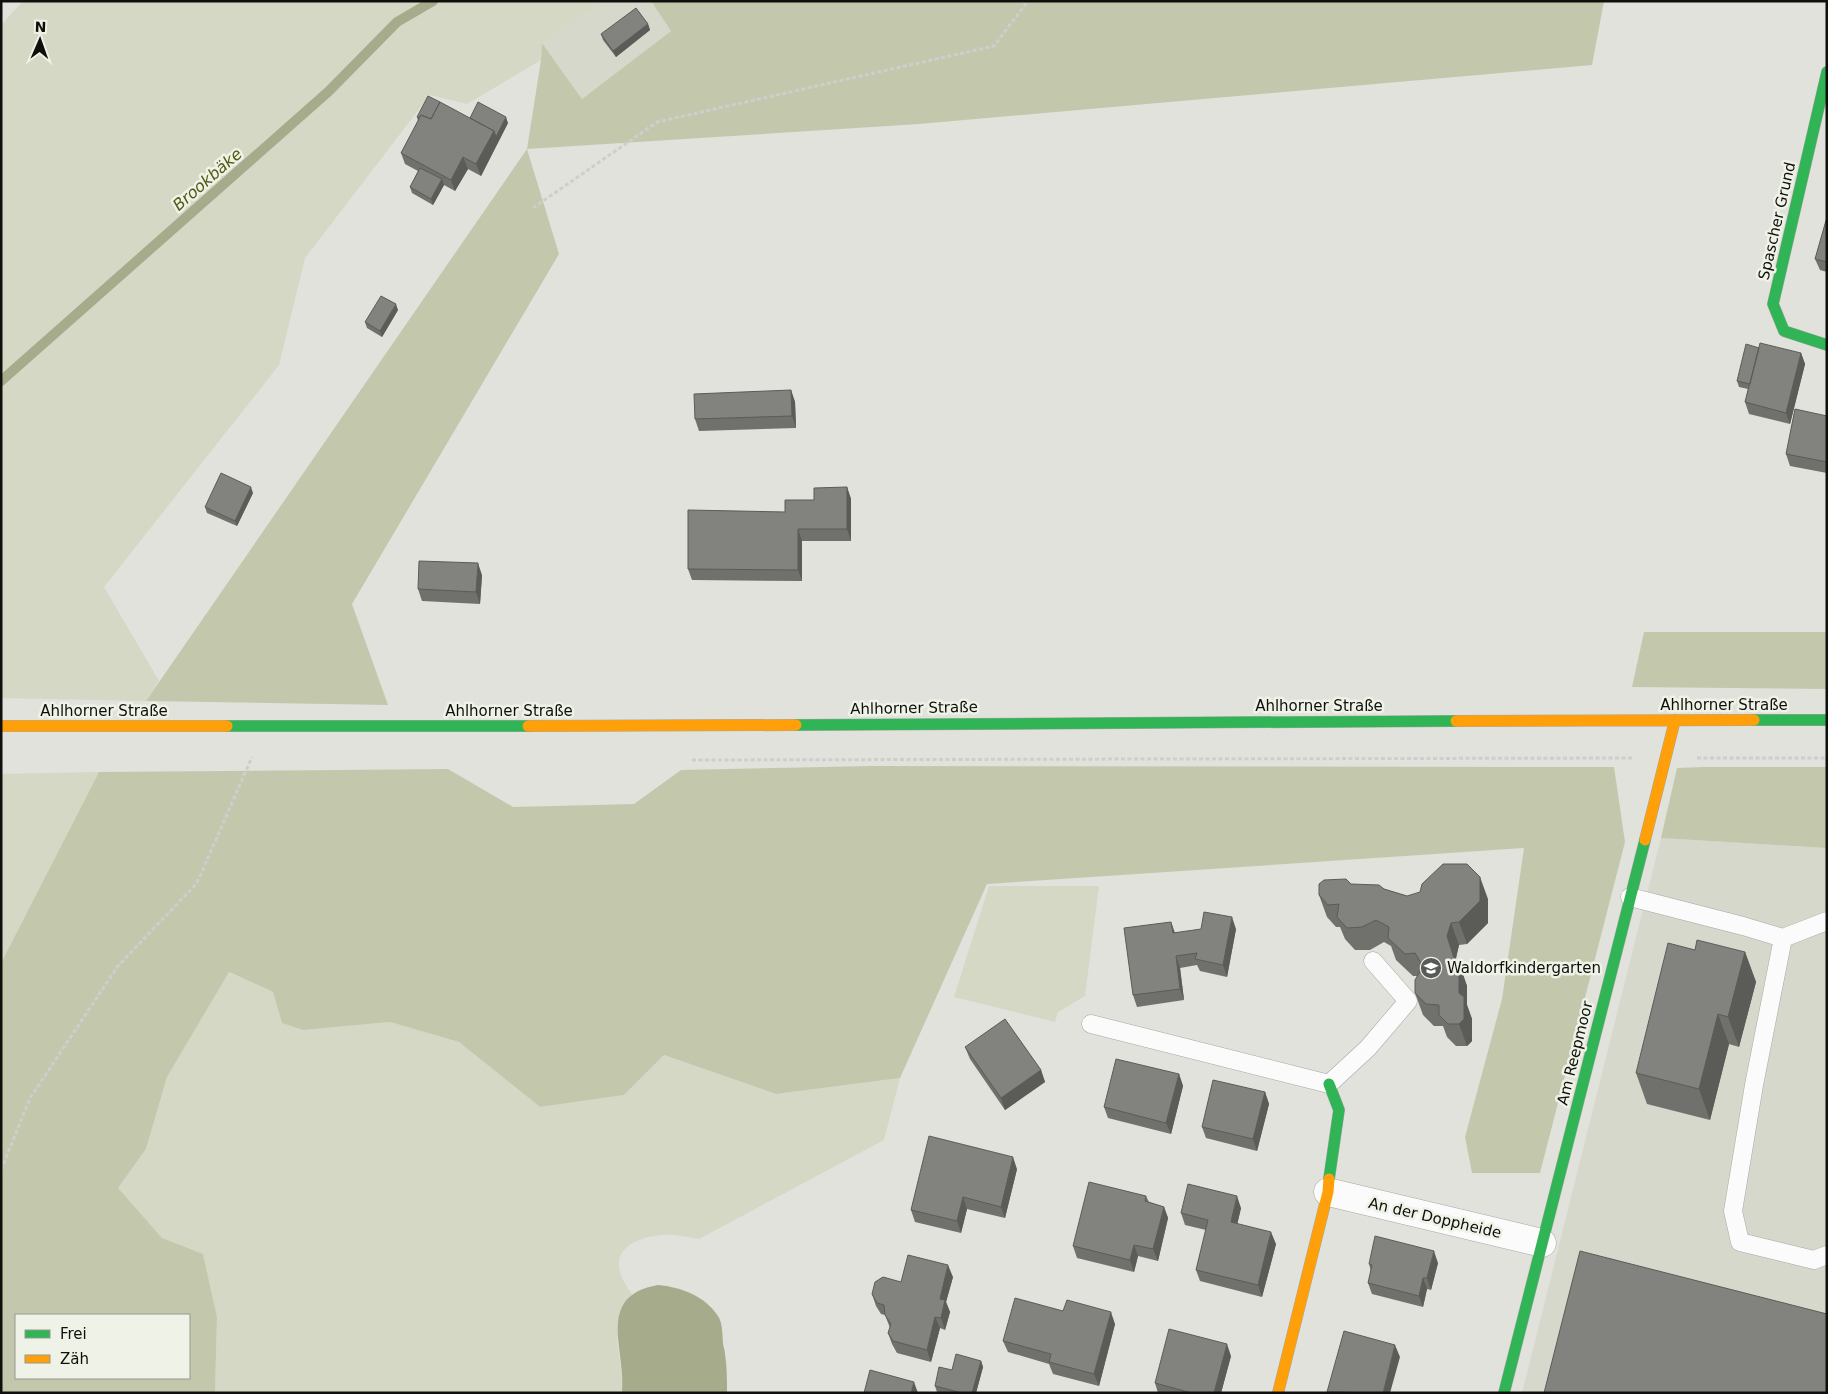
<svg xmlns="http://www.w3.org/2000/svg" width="1828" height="1394" viewBox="0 0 1828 1394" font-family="'DejaVu Sans',sans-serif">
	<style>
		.built { fill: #d6d8cb }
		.green { fill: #d4d8c4 }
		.forest { fill: #c3c8ad; fill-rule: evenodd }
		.water { fill: #a6ab8c }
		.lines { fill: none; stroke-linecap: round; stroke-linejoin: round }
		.stream { stroke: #a6ab8c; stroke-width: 10 }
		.lane-casing { stroke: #a7a8a3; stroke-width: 19 }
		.street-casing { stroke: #a7a8a3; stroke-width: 29 }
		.fast-casing { stroke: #a7a8a3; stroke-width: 12 }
		.slow-casing { stroke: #a7a8a3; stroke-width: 12 }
		.path { stroke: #cececd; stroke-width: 3; stroke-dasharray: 4 2.5; stroke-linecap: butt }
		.lane { stroke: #fafbfa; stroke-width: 18 }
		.street { stroke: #fafbfa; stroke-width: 28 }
		.fast { stroke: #30b455; stroke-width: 11 }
		.slow { stroke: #ff9f0a; stroke-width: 11 }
		.wall { fill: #70706c }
		.shaded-wall { fill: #5b5b58 }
		.building { fill: #82827e; stroke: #5b5b58 }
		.labels { text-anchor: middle; stroke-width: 5; stroke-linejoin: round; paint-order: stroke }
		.street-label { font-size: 15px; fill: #0f100c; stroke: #eff2e6 }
		.poi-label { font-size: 15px; fill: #0f100c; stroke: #eff2e6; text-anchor: start }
		.water-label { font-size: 16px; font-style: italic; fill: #515a14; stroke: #eff2e6 }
	</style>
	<rect width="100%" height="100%" fill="#e1e2dc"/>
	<path class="built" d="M606 1H651L671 31 582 99 542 43Z
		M1661 838 1827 848V1393H1522Z"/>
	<path class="green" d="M23 1H606L542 43 541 60 467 104 430 95 305 258 279 365 104 587 159 681 146 701 1 698V25Z
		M99 772 1 963V774Z
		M989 886H1099L1085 996 1058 1012 1055 1022 954 997Z
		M228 972 273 992 282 1023 303 1030 390 1022 459 1042 540 1107 624 1095 664 1055 776 1094 900 1078 884 1140 699 1239C686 1237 673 1233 660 1235 621 1240 606 1260 632 1294L623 1306 617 1340 623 1382 622 1393H215L217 1317 203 1255 162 1238 117 1189 146 1149 167 1077Z"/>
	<path class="forest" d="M651 1H1604L1592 65 919 124 527 149 559 254 352 604 388 705 146 701 527 149 541 60 542 43 582 99 671 31Z
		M1644 632H1827V689L1632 687Z
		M871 766 1614 767 1625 842 1540 1173H1472L1465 1137 1502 999 1524 848 987 884 900 1078 776 1094 664 1055 624 1095 540 1107 459 1042 390 1022 303 1030 282 1023 273 992 229 972 167 1077 146 1149 118 1188 162 1238 203 1254 217 1317 215 1393H1V963L99 772 448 769 513 807 634 804 681 770ZM189 1315V1378H16V1315Z
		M1702 767H1827V848L1661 838 1677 768Z"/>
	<path class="water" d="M658 1285C681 1287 705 1296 718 1316 723 1324 722 1334 723 1343 723 1346 725 1350 725 1354 727 1367 727 1380 727 1393H622C627 1351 594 1296 658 1285Z"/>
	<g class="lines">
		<path class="stream" d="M1 381 329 91 397 22 433 1"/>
		<g class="lane-casing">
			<path id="lane" d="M1630 897 1743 926 1783 938 1827 921
				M1783 938 1754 1085 1733 1211 1740 1242 1814 1260 1827 1255
				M1091 1024 1329 1084 1368 1048 1408 1001 1373 961"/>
		</g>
		<g class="street-casing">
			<path id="street" d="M1328 1192 1542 1243"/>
		</g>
		<g class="fast-casing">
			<path id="fast" d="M1827 72 1773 304 1784 331 1827 345
				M1754 720H1827
				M796 725 1456 721
				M227 726H528
				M1329 1179 1339 1110 1329 1084
				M1504 1393 1645 840"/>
		</g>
		<g class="slow-casing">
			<path id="slow" d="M1456 721 1754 720
				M1 726H227
				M528 726 796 725
				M1645 840 1675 720
				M1278 1393 1328 1192 1329 1179"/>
		</g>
		<path class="path" d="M533 208 657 122 994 46 1028 1
			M1697 758H1827
			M692 760 1633 758
			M1 1170 30 1098 118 966 197 883 252 757"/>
		<use href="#lane" class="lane"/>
		<use href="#street" class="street"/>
		<use href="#fast" class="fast"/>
		<use href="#slow" class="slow"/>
	</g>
	<path class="wall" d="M648 24 650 30 616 57 603 40 601 34Z
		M417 117 470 118 508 123 481 176 468 169 455 191 444 185 433 205 412 193 410 187 418 171 405 164 401 153 418 121Z
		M1827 217V272L1820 270 1815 259Z
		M398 310 382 337 367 328 365 322Z
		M1801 353 1805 364 1790 424 1749 414 1745 402 1748 389 1739 387 1737 381Z
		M791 390 795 402 796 428 699 431 695 419Z
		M1827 416V473L1790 466 1786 454Z
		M847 487 851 499V541H802V581L692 580 688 569 785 512Z
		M253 493 237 526 207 513 205 507Z
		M482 575 480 604 422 601 418 589Z
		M1351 884 1384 889 1407 896 1488 899V923L1467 944 1459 945 1456 958V961L1459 963 1467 986V1005L1472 1019V1041L1467 1046H1456L1447 1037 1443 1026H1434L1423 1015 1415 993 1417 976H1413L1396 960 1391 946 1384 942 1370 950H1355L1345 939 1340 927H1336L1327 917 1319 895Z
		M1171 922 1175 933 1236 929 1227 977 1200 971 1197 965 1180 968 1184 1000 1137 1007 1133 995Z
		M1695 950 1745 952 1756 982 1739 1047 1729 1044 1710 1120 1647 1104 1636 1073Z
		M965 1047 1041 1070 1045 1082 1005 1110 970 1059Z
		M1179 1074 1183 1086 1171 1134 1108 1118 1104 1107Z
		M1265 1092 1269 1104 1257 1151 1206 1138 1202 1127Z
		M1017 1169 1005 1218 967 1209 961 1233 915 1222 911 1210Z
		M1146 1196 1149 1202 1164 1207 1168 1218 1158 1261 1138 1256 1134 1272 1077 1258 1073 1246Z
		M1241 1208 1237 1224 1276 1244 1262 1297 1200 1281 1196 1270 1206 1230 1185 1225 1181 1213Z
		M1438 1263 1431 1290 1427 1289 1423 1307 1372 1294 1368 1283 1371 1271 1369 1264Z
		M953 1277 946 1302 950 1312 945 1330 940 1328 931 1362 897 1353 892 1344 888 1333 890 1328 885 1315 881 1314 876 1306 872 1294 901 1282Z
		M1063 1311 1115 1324 1099 1386 1053 1374 1049 1364 1008 1352 1003 1341Z
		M1231 1356 1221 1393H1158L1155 1383Z
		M981 1361 983 1367 976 1393H941L937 1392 935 1386 952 1370Z"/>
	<path class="shaded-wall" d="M648 24 650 30 616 57 613 51Z
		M506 117 508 123 481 176 476 164 494 131Z
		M463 157 468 169 455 191 451 180Z
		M442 179 444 185 433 205 431 199Z
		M396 304 398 310 382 337 380 331Z
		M1801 353 1805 364 1790 424 1786 413Z
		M791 390 795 402 796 428 792 416Z
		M251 487 253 493 237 526 235 521Z
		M847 487 851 499V541L847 529Z
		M798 529 802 541V581L798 570Z
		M478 563 482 575 480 604 476 592Z
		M1480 877 1488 899V923L1467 944 1459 922Z
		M1232 917 1236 929 1227 977 1223 965Z
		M1171 922 1175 934 1173 933Z
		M1451 923 1459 945 1456 958 1459 970V963L1467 986V1005L1472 1019V1041L1467 1046 1459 1024V993L1454 958 1447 936Z
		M1745 952 1756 982 1739 1047 1728 1017Z
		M1176 956 1180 968 1184 1000 1180 989Z
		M1718 1014 1729 1044 1710 1120 1699 1089Z
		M1041 1070 1045 1082 1005 1110 1001 1098Z
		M1179 1074 1183 1086 1171 1134 1166 1123Z
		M1265 1092 1269 1104 1257 1151 1253 1139Z
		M1013 1157 1017 1169 1005 1218 1001 1207Z
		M1237 1196 1241 1208 1235 1234 1231 1222Z
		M963 1197 967 1209 961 1233 957 1221Z
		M1164 1207 1168 1218 1158 1261 1153 1249Z
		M1271 1232 1276 1244 1262 1297 1258 1285Z
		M1134 1245 1138 1256 1134 1272 1130 1260Z
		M1434 1251 1438 1263 1431 1290 1427 1278Z
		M948 1265 953 1277 946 1302 950 1312 945 1330 941 1318 940 1299Z
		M1423 1278 1427 1289 1423 1307 1419 1296Z
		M1111 1312 1115 1324 1099 1386 1094 1374Z
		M935 1317 940 1328 931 1362 927 1350Z
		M1227 1344 1231 1356 1221 1393H1214Z
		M1395 1345 1400 1357 1390 1393H1383Z
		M981 1361 983 1367 976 1393H972Z
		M914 1382 918 1393H911Z"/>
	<path class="building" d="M636 8 648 24 613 51 601 34Z
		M428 96 440 102 431 119 421 115 419 118 417 117Z
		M440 102 494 131 476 164 463 157 451 180 401 153 421 115 431 119Z
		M478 102 506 117 496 137 494 131 470 118Z
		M420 168 442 179 431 199 410 187Z
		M1827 217V262L1815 259Z
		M381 296 396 304 380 331 365 322Z
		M1760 343 1801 353 1786 413 1745 402Z
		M1746 344 1759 348 1750 384 1737 381Z
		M791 390 792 416 695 419 694 394Z
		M1795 409 1827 416V462L1786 454Z
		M221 473 251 487 235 521 205 507Z
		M847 487V529H798V570L688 569V510L785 512V500H814V488Z
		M419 561 478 563 476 592 418 589Z
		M1443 864H1467L1480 877V901L1459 922 1451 923 1447 936 1454 958 1459 963V993L1464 997V1019L1459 1024H1448L1439 1015V1005L1426 1004 1415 993V980L1423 966 1415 953 1405 954 1388 938 1389 927 1376 920 1362 927 1347 928 1337 917 1339 904 1328 905 1319 895V884L1324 880 1346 879 1351 884 1379 885 1384 889 1407 896 1420 892 1422 884Z
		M1204 912 1232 917 1223 965 1195 959 1197 953 1176 956 1180 989 1133 995 1124 928 1171 922 1173 933 1201 929Z
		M1697 940 1745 952 1728 1017 1718 1014 1699 1089 1636 1073 1668 943 1695 950Z
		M1005 1019 1041 1070 1001 1098 965 1047Z
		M1116 1059 1179 1074 1166 1123 1104 1107Z
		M1213 1080 1265 1092 1253 1139 1202 1127Z
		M929 1136 1013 1157 1001 1207 963 1197 957 1221 911 1210Z
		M1089 1182 1146 1196 1145 1201 1164 1207 1153 1249 1134 1245 1130 1260 1073 1246Z
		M1188 1184 1237 1196 1231 1222 1271 1232 1258 1285 1196 1270 1208 1220 1181 1213Z
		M1375 1236 1434 1251 1427 1278H1423L1419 1296 1368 1283 1372 1265 1369 1264Z
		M1580 1251 1827 1314V1393H1544Z
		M908 1255 948 1265 940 1299 945 1300 941 1318 935 1317 927 1350 893 1341 888 1333 891 1324 885 1315 884 1305 877 1303 872 1294 875 1282 883 1277 901 1282Z
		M1015 1298 1063 1311 1067 1300 1111 1312 1094 1374 1049 1362 1051 1354 1003 1341Z
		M1169 1329 1227 1344 1214 1393H1192L1155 1383Z
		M1344 1331 1395 1345 1383 1393 1327 1392Z
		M956 1354 981 1361 972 1393H962L935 1386 939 1367 952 1370Z
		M870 1370 914 1382 911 1393H864Z"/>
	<defs>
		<g id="school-disc" transform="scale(1.125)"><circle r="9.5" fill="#585a55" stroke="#eff2e6"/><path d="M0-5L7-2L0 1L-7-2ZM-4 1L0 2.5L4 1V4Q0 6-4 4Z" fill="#fff"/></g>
	</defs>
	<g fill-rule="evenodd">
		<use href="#school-disc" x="1431" y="968"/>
	</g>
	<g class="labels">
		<g class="street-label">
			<text transform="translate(1777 221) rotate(-77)" y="5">Spascher Grund</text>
			<text x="1724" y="710">Ahlhorner Straße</text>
			<text x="1319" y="711">Ahlhorner Straße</text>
			<text transform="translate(914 708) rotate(-1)" y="5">Ahlhorner Straße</text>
			<text x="104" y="716">Ahlhorner Straße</text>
			<text x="509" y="716">Ahlhorner Straße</text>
			<text transform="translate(1575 1053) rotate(-76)" y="5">Am Reepmoor</text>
			<text transform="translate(1435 1218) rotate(13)" y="5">An der Doppheide</text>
		</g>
		<g class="poi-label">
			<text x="1447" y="973">Waldorfkindergarten</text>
		</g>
		<g class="water-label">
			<text transform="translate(207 179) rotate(-41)" y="6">Brookbäke</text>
		</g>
	</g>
	<rect width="1828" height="1394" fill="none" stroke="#0f100c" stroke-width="5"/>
	<rect x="15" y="1314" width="175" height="65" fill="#eff2e6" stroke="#95988f"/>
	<rect x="25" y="1330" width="25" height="8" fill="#30b455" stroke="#95988f"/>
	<text x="60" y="1339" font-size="15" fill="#0f100c">Frei</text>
	<rect x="25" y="1355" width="25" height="8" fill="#ff9f0a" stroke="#95988f"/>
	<text x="60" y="1364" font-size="15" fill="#0f100c">Zäh</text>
	<g transform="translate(40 40) rotate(2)" stroke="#eff2e6" stroke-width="4" paint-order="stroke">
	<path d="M0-4L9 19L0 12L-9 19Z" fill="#0f100c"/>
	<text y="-8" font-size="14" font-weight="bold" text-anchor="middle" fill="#0f100c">N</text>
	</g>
</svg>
